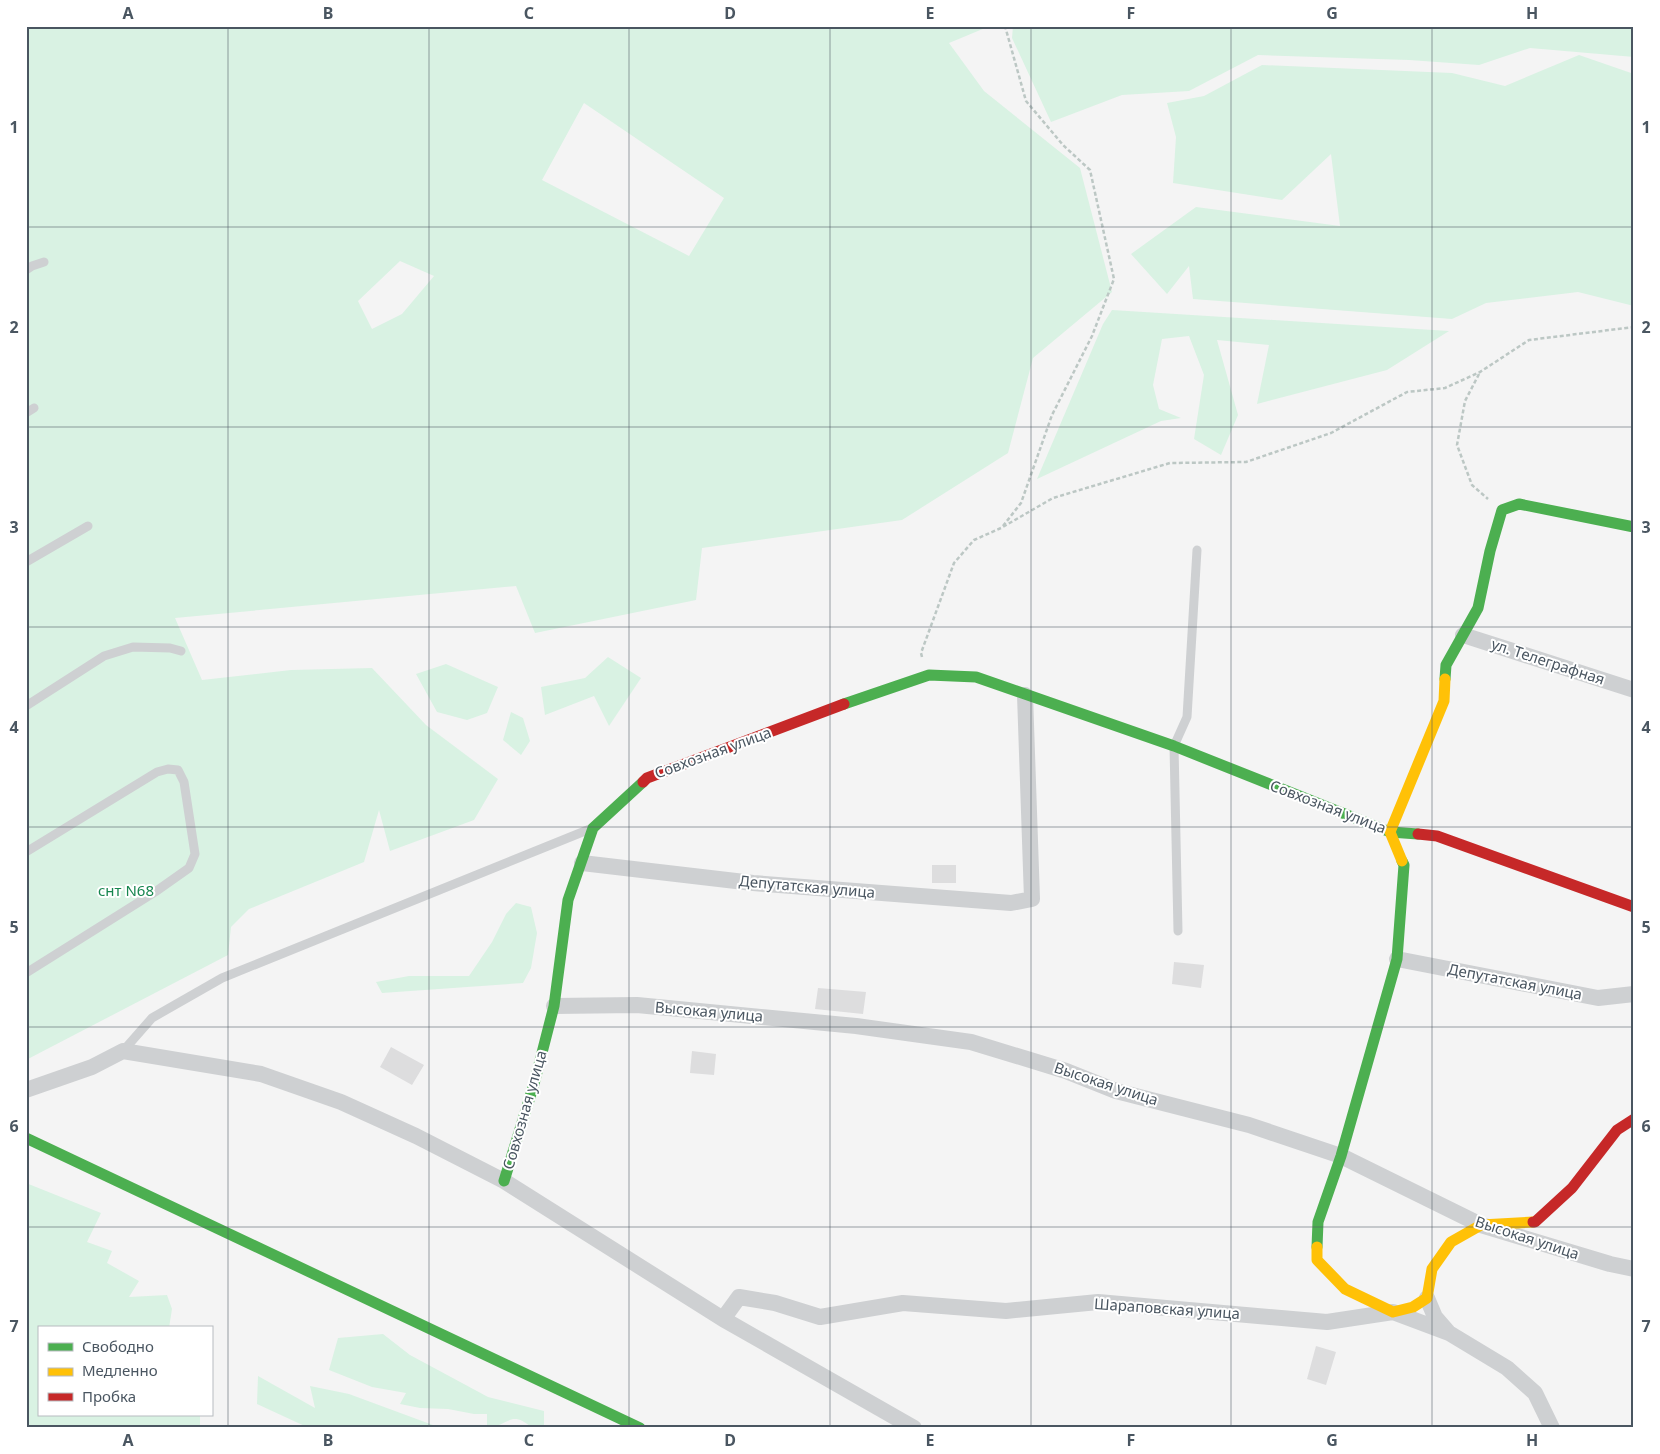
<svg xmlns="http://www.w3.org/2000/svg" width="1660" height="1454" viewBox="0 0 1660 1454" font-family="'Noto Sans',sans-serif">
	<style>
		.green { fill: #d9f2e3; fill-rule: evenodd }
		.building { fill: #ddddde }
		.lines { fill: none; stroke-linecap: round; stroke-linejoin: round }
		.path { stroke: #bcc7c4; stroke-width: 2.5; stroke-dasharray: 4 2.5; stroke-linecap: butt }
		.lane { stroke: #ced0d2; stroke-width: 9 }
		.street { stroke: #ced0d2; stroke-width: 16 }
		.fast { stroke: #4caf50; stroke-width: 11 }
		.slow { stroke: #ffc107; stroke-width: 11 }
		.jam { stroke: #c62828; stroke-width: 11 }
		.grid { fill: none; stroke: #4a5661; stroke-width: 1; stroke-opacity: 0.55 }
		.labels { text-anchor: middle; stroke-width: 4; stroke-linejoin: round; paint-order: stroke }
		.street-label { font-size: 15px; fill: #4a5661; stroke: #fff }
		.park-label { font-size: 15px; fill: #17864f; stroke: #fff }
		.neatline { fill: none; stroke: #4a5661; stroke-width: 2 }
		.grid-label { font-size: 16px; text-anchor: middle; font-weight: bold; fill: #4a5661 }
	</style>
	<rect width="100%" height="100%" fill="#f4f4f4"/>
	<path class="green" d="M26 26H990L949 43 984 91 1080 168 1112 292 1033 358 1008 453 902 520 702 548 696 600 535 633 516 586 175 618 202 680 291 670 372 668 426 725 498 779 474 820 390 851 379 810 364 862 249 909 231 927 228 955 26 1060ZM584 103 724 198 689 256 542 180ZM400 261 434 276 402 314 372 329 358 301Z
		M1013 26H1634V57L1530 48 1479 65 1409 60 1258 55 1189 91 1122 95 1051 122 1012 38Z
		M1579 55 1634 74V306L1578 292 1486 303 1452 319 1193 299 1189 266 1167 294 1131 254 1196 207 1340 226 1331 154 1282 200 1173 183 1176 137 1167 103 1204 96 1262 65 1452 73 1505 86Z
		M1112 310 1449 331 1387 370 1257 404 1269 345 1217 340 1238 415 1221 455 1194 439 1204 375 1189 336 1162 339 1153 385 1159 409 1181 418 1161 421 1037 479 1103 324Z
		M608 657 641 678 609 726 594 696 545 715 541 687 585 678Z
		M446 664 498 687 487 713 467 720 437 712 416 674Z
		M511 712 523 718 530 741 521 755 503 740Z
		M516 903 531 907 537 933 531 968 523 983 382 993 376 982 409 976H469L492 942 506 914Z
		M26 1183 101 1213 87 1242 112 1251 107 1263 139 1281 129 1297 167 1295 172 1309 169 1328H39V1415H200V1428H26Z
		M383 1334 410 1355 488 1397 544 1411V1428H532C511 1409 508 1426 487 1428V1414H474L448 1409 420 1408 400 1404 406 1393 372 1387 329 1370 338 1338Z
		M258 1376 315 1408 310 1386 349 1394 441 1428H309L257 1404Z"/>
	<path class="building" d="M932 865H956V883H932Z
		M1174 962 1204 965 1201 988 1172 984Z
		M818 988 866 992 863 1014 815 1009Z
		M391 1047 424 1065 412 1085 380 1067Z
		M692 1051 716 1054 714 1075 690 1073Z
		M1316 1346 1336 1352 1326 1385 1307 1379Z"/>
	<g class="lines">
		<path class="path" d="M1479 374 1465 401 1457 445 1472 485 1488 499
			M1003 526 1021 503 1052 415 1092 336 1114 279 1090 170 1063 145 1026 101 1005 26
			M922 657 921 653 954 563 974 540 1001 528 1053 498 1170 463 1246 462 1331 433 1407 392 1445 388 1480 372 1529 340 1634 327"/>
		<path class="lane" d="M26 270 32 266 44 262
			M26 413 34 408
			M26 562 88 526
			M26 706 104 656 133 647 170 648 181 651
			M26 852 157 772 168 769 178 770 184 782 195 854 189 868 155 892 26 973
			M1178 931 1174 746 1187 717 1197 550
			M123 1051 152 1018 222 978 590 829"/>
		<path class="street" d="M1463 635 1634 690
			M582 863 753 883 1011 903 1032 899 1025 695
			M1397 959 1598 998 1634 994
			M554 1006 637 1005 856 1026 971 1042 1066 1071 1116 1091 1249 1125 1341 1156 1481 1225 1610 1264 1634 1269
			M26 1090 92 1067 123 1051 261 1074 341 1102 416 1136 504 1181 723 1319 914 1428
			M1427 1298 1435 1317 1448 1332
			M723 1319 739 1297 775 1303 820 1317 903 1303 1006 1311 1098 1302 1327 1322 1393 1312 1449 1333 1507 1368 1535 1393 1552 1428"/>
		<path class="fast" d="M1445 679 1446 665 1478 608 1490 551 1502 510 1519 504 1634 527
			M844 704 929 675 976 677 1174 746 1390 832 1418 834
			M26 1138 640 1428
			M504 1181 534 1084 554 1006 568 900 593 828 643 782
			M1317 1247 1318 1222 1341 1156 1397 959 1404 865 1402 861"/>
		<path class="slow" d="M1402 861 1390 832 1444 701 1445 679
			M1317 1247V1260L1345 1289 1393 1312 1413 1307 1427 1298 1432 1269 1451 1242 1481 1225 1533 1222"/>
		<path class="jam" d="M643 782 647 778 844 704
			M1418 834 1437 836 1634 907
			M1533 1222H1535L1572 1188 1617 1130 1634 1119"/>
	</g>
	<path class="grid" d="M228 26V1428M429 26V1428M629 26V1428M830 26V1428M1031 26V1428M1231 26V1428M1432 26V1428M26 227H1634M26 427H1634M26 627H1634M26 827H1634M26 1027H1634M26 1227H1634"/>
	<g class="labels">
		<g class="street-label">
			<text transform="translate(1548 662) rotate(18)" y="5">ул. Телеграфная</text>
			<text transform="translate(713 753) rotate(-20)" y="5">Совхозная улица</text>
			<text transform="translate(1328 807) rotate(21)" y="5">Совхозная улица</text>
			<text transform="translate(807 887) rotate(5)" y="5">Депутатская улица</text>
			<text transform="translate(1515 982) rotate(11)" y="5">Депутатская улица</text>
			<text transform="translate(709 1012) rotate(5)" y="5">Высокая улица</text>
			<text transform="translate(1106 1084) rotate(18)" y="5">Высокая улица</text>
			<text transform="translate(525 1110) rotate(-74)" y="5">Совхозная улица</text>
			<text transform="translate(1527 1238) rotate(18)" y="5">Высокая улица</text>
			<text transform="translate(1167 1309) rotate(4)" y="5">Шараповская улица</text>
		</g>
		<g class="park-label">
			<text x="126" y="896">снт N68</text>
		</g>
	</g>
	<rect width="1660" height="1454" fill="none" stroke="#ffffff" stroke-width="55"/>
	<rect x="38" y="1326" width="175" height="90" fill="#ffffff" stroke="#b7bbc0"/>
	<rect x="48" y="1343" width="25" height="8" fill="#4caf50" stroke="#b7bbc0"/>
	<text x="82" y="1352" font-size="15" fill="#4a5661">Свободно</text>
	<rect x="48" y="1368" width="25" height="8" fill="#ffc107" stroke="#b7bbc0"/>
	<text x="82" y="1376" font-size="15" fill="#4a5661">Медленно</text>
	<rect x="48" y="1393" width="25" height="8" fill="#c62828" stroke="#b7bbc0"/>
	<text x="82" y="1402" font-size="15" fill="#4a5661">Пробка</text>
	<rect x="28" y="28" width="1604" height="1398" class="neatline"/>
	<g class="grid-label">
		<text x="128" y="19">A</text>
		<text x="328" y="19">B</text>
		<text x="529" y="19">C</text>
		<text x="730" y="19">D</text>
		<text x="930" y="19">E</text>
		<text x="1131" y="19">F</text>
		<text x="1332" y="19">G</text>
		<text x="1532" y="19">H</text>
		<text x="14" y="133">1</text>
		<text x="1646" y="133">1</text>
		<text x="14" y="333">2</text>
		<text x="1646" y="333">2</text>
		<text x="14" y="533">3</text>
		<text x="1646" y="533">3</text>
		<text x="14" y="733">4</text>
		<text x="1646" y="733">4</text>
		<text x="14" y="933">5</text>
		<text x="1646" y="933">5</text>
		<text x="14" y="1132">6</text>
		<text x="1646" y="1132">6</text>
		<text x="14" y="1332">7</text>
		<text x="1646" y="1332">7</text>
		<text x="128" y="1446">A</text>
		<text x="328" y="1446">B</text>
		<text x="529" y="1446">C</text>
		<text x="730" y="1446">D</text>
		<text x="930" y="1446">E</text>
		<text x="1131" y="1446">F</text>
		<text x="1332" y="1446">G</text>
		<text x="1532" y="1446">H</text>
	</g>
</svg>
